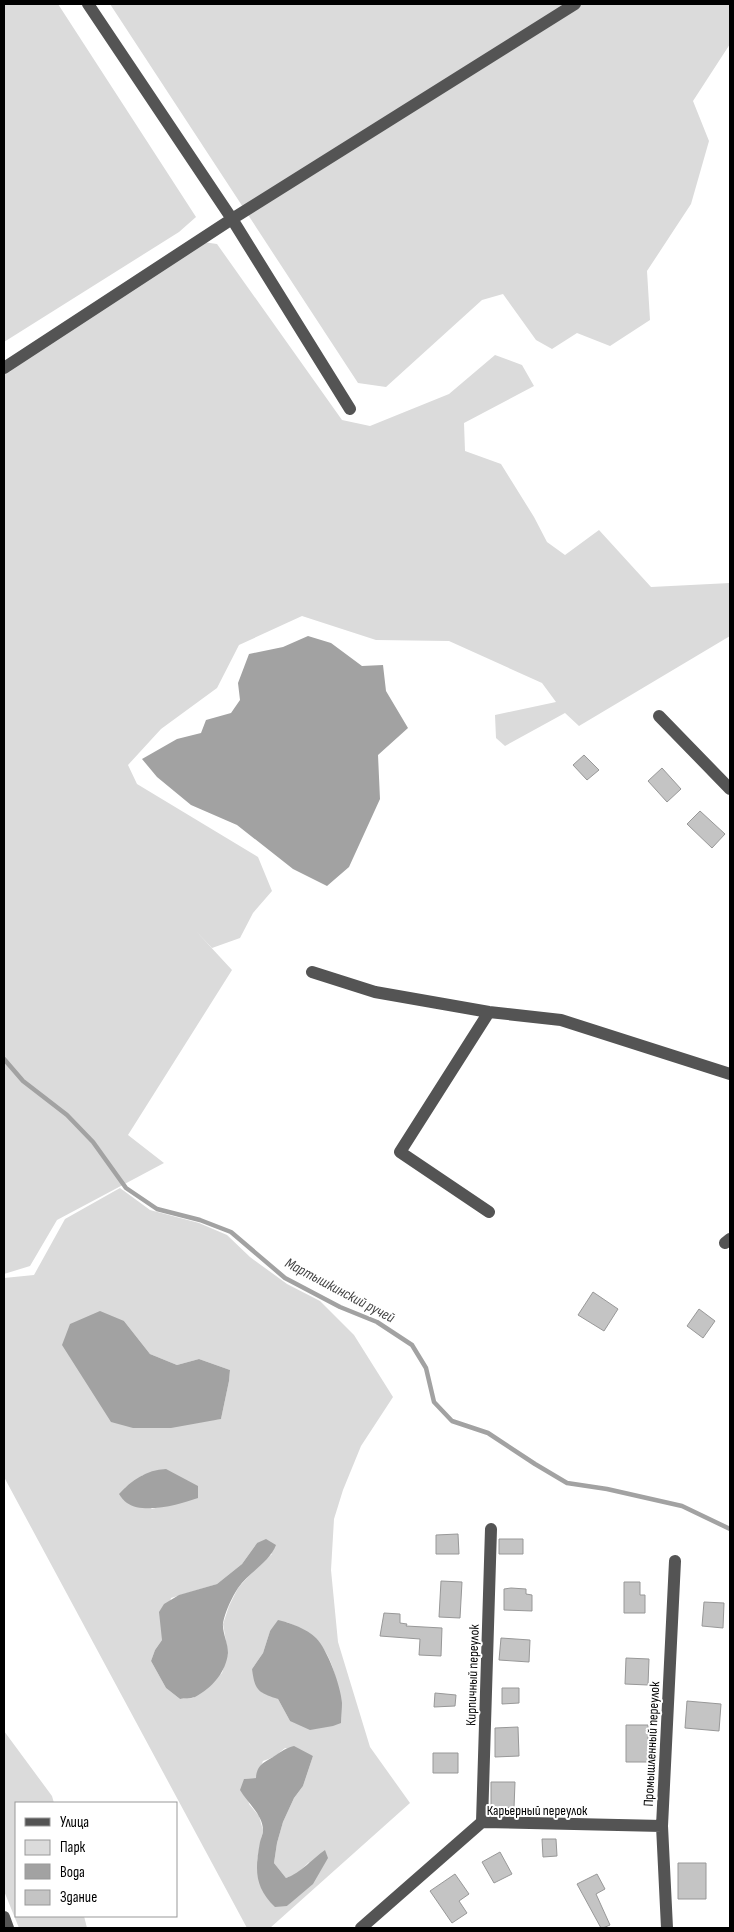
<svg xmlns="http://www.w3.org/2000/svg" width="734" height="1932" viewBox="0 0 734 1932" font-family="'Sofia Sans Condensed',sans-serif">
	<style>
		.green { fill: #dbdbdb; fill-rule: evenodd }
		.water { fill: #a2a2a2 }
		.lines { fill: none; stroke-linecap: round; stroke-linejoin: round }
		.stream { stroke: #a2a2a2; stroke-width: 4.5 }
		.building { fill: #c4c4c4; stroke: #989898 }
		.minor { stroke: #545454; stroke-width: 12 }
		.labels { text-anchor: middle; stroke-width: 4; stroke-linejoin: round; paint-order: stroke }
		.street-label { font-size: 14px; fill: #000; stroke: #fff }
		.water-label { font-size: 15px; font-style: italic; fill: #434343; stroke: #fff }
	</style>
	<rect width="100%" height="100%" fill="#fff"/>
	<path class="green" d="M4 4H58L196 217 179 232 4 342Z
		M110 4H730V44L693 101 709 141 691 204 647 271 650 320 610 346 577 333 552 349 536 340 503 294 482 300 386 387 358 383Z
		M196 241 217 244 342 420 370 426 449 394 495 355 522 365 534 386 464 423 465 451 501 464 534 517 547 542 565 555 599 530 651 587 730 583V636L579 726 565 713 505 746 496 738 495 715 556 702 542 683 449 641 376 640 302 616 239 645 217 688 161 729 128 765 137 784 258 857 272 891 253 913 240 938 212 948 195 930 232 970 128 1135 164 1163 57 1220 30 1266 4 1274V365Z
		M120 1188 150 1210 199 1223 227 1235 250 1257 287 1284 320 1301 354 1335 393 1397 361 1446 343 1490 334 1519 331 1570 338 1642 370 1747 410 1803 270 1928H247L4 1477V1278L34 1275 65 1219ZM124 1321 150 1354 177 1365 199 1359 230 1370 229 1381 221 1419 133 1428ZM143 1475 162 1506 152 1509 125 1488ZM257 1543 272 1554 255 1569 238 1588 229 1606 223 1624 228 1653 222 1673 193 1698 180 1699 166 1688 151 1661 155 1650 162 1640 171 1598 217 1584 242 1564ZM287 1622C321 1638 331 1652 338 1689L290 1721 278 1699 252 1669 263 1653 270 1631ZM285 1748 313 1756 303 1786 294 1798 283 1822 277 1843 274 1863 286 1878 297 1874 309 1862 298 1895 287 1906 257 1861 263 1830 259 1816 249 1804 244 1779 256 1778 263 1761 274 1757Z
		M4 1731 52 1796 54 1803H16V1916H84L87 1928H19L4 1891Z"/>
	<path class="water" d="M308 636 331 643 362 666 383 665 386 691 408 728 378 755 380 799 349 867 327 886 293 869 237 825 191 805 157 777 142 759 177 739 201 733 206 720 231 713 240 700 238 683 249 654 283 647Z
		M100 1311 124 1321 150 1354 177 1365 199 1359 230 1370 229 1381 221 1419 171 1428H133L111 1422 62 1345 70 1324Z
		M166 1469 198 1486V1498C181 1504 144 1515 127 1503 124 1501 121 1497 119 1494 132 1480 146 1470 166 1469Z
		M266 1539 276 1545C269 1563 249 1572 238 1588 232 1597 225 1612 223 1623 222 1632 228 1643 228 1653 226 1672 212 1688 195 1697 190 1699 184 1698 180 1699L166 1688 151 1661 155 1650 162 1640 159 1612 164 1604 179 1595 217 1584 242 1564 257 1543Z
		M278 1620C291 1623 307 1629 316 1638 328 1650 341 1687 342 1703 342 1709 341 1716 341 1723L333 1726 310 1730 290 1721 278 1699C258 1692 255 1691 252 1669L263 1653 270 1631Z
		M294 1746 313 1756 303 1786 294 1798 283 1822 277 1843 274 1863 286 1878C301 1873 312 1859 325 1850L328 1858 313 1884 287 1906 275 1907C254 1887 255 1869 260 1842 261 1838 263 1834 263 1830 263 1815 247 1802 240 1790L244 1779 256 1778C257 1763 266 1762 276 1755 282 1751 286 1748 294 1746Z"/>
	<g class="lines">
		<path class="stream" d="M4 1059 23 1081 67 1115 93 1142 126 1188 157 1209 200 1220 231 1232 285 1278 340 1307 377 1322 412 1345 426 1368 434 1402 452 1421 488 1433 535 1464 567 1483 607 1489 682 1506 730 1529"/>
	</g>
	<path class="building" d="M584 755 599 770 587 780 573 765Z
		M662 768 681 789 667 802 648 781Z
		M700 811 725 834 712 848 687 824Z
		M593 1292 618 1309 604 1331 578 1315Z
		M699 1309 715 1321 703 1338 687 1326Z
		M458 1534 459 1554H436V1535Z
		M499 1539H523V1554H499Z
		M441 1581 462 1582 460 1618 439 1617Z
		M624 1582H640V1595H645V1613H624Z
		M511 1588 526 1589V1594L532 1595V1611L504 1610V1589Z
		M704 1602 724 1603 723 1628 702 1626Z
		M384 1613 400 1614V1623L407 1624 406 1626 442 1628 441 1656 419 1655 420 1639 380 1636Z
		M501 1638 530 1640 529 1662 499 1660Z
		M626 1658 649 1659 648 1685 625 1684Z
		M502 1688H519V1703L502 1704Z
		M435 1693 456 1695 455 1706 434 1707Z
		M687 1701 721 1704 719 1731 685 1728Z
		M626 1725H648V1762H626Z
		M518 1727 519 1756 495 1757V1728Z
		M433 1753H458V1773H433Z
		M491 1782H515L514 1808 491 1807Z
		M542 1839H556L557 1856 543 1857Z
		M500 1852 512 1874 494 1883 482 1862Z
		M678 1863H706V1899H678Z
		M455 1874 469 1894 459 1901 467 1913 452 1923 430 1891Z
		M597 1874 605 1889 596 1894 610 1925 603 1928H601L577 1884Z"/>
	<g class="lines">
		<path class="minor" d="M88 4 232 219 350 409
			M4 368 232 219 575 4
			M659 716 730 789
			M312 972 375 992 489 1012 561 1020 730 1074
			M489 1012 400 1152 489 1212
			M725 1243 730 1239
			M482 1822 491 1529
			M4 1917 8 1928
			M361 1928 482 1822 662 1826
			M667 1928 662 1826 675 1561"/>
	</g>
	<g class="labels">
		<g class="street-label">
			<text transform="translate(472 1675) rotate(-88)" y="5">Кирпичный переулок</text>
			<text transform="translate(651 1744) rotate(-87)" y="5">Промышленный переулок</text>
			<text x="537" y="1815">Карьерный переулок</text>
		</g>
		<g class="water-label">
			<text transform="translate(340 1290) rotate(28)" y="5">Мартышкинский ручей</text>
		</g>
	</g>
	<rect width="734" height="1932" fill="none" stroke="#000000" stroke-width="10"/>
	<rect x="15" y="1802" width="162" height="115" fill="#ffffff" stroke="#999999"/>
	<rect x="25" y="1818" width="25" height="8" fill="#545454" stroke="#999999"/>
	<text x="60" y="1827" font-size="15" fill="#000000">Улица</text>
	<rect x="25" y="1840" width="25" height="15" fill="#dbdbdb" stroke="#999999"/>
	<text x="60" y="1852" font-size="15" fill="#000000">Парк</text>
	<rect x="25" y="1864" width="25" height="15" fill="#a2a2a2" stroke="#999999"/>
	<text x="60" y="1877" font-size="15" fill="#000000">Вода</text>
	<rect x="25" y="1890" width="25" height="15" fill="#c4c4c4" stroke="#999999"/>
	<text x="60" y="1902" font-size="15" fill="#000000">Здание</text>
</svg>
